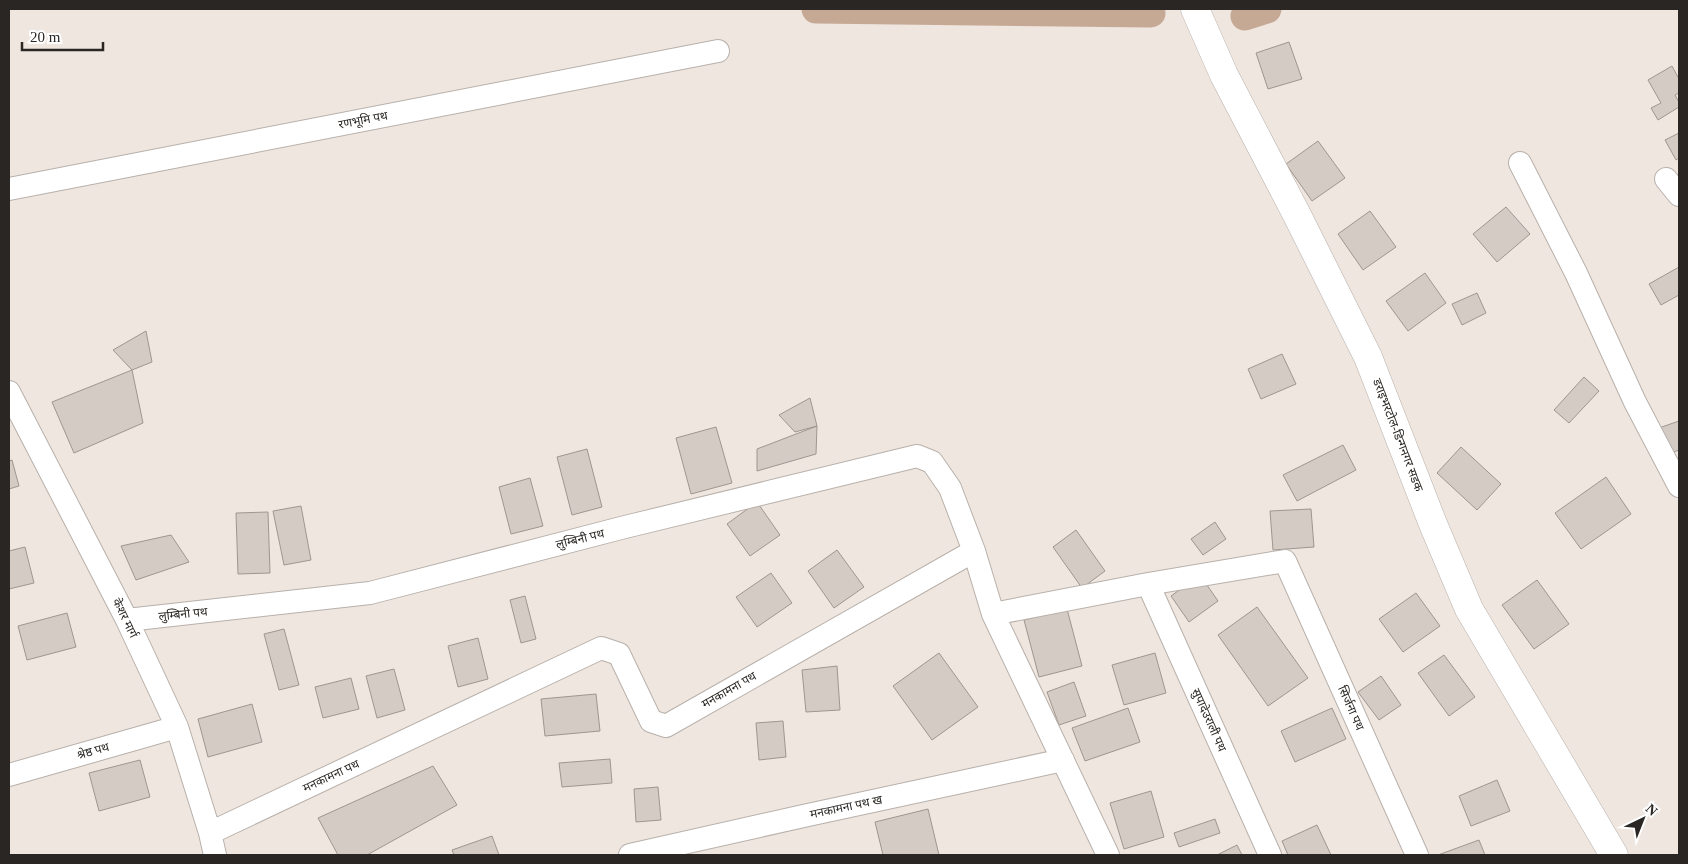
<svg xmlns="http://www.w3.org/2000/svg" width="1688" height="864" viewBox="0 0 1688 864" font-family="'Times New Roman','Noto Sans Devanagari',serif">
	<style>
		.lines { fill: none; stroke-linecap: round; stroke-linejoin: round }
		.canal { stroke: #c6a994; stroke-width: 29 }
		.building { fill: #d4cbc5; stroke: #9f9690 }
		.minor-casing { stroke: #b8b0aa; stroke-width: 24 }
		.tertiary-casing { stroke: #b8b0aa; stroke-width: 29 }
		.minor { stroke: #fff; stroke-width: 22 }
		.tertiary { stroke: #fff; stroke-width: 28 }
		.labels { text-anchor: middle; stroke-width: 4; stroke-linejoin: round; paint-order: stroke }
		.street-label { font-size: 12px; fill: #292623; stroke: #fff }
	</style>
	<rect width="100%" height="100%" fill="#efe6e0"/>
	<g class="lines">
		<path class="canal" d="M816 9 1151 13
			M1245 16 1267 9"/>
	</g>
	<path class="building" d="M1289 42 1302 79 1268 89 1256 53Z
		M1672 66 1679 79V93L1675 95 1679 102V107L1658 120 1651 108 1661 103 1648 80Z
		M1679 133V158L1676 160 1665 140Z
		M1318 141 1345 178 1312 201 1286 164Z
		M1506 207 1530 234 1497 262 1473 234Z
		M1370 211 1396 247 1363 270 1338 234Z
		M1679 267V295L1661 305 1649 284Z
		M1425 273 1446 303 1408 331 1386 301Z
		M1477 293 1486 313 1462 325 1452 304Z
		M146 331 152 362 132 370 113 350Z
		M1282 354 1296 384 1261 399 1248 369Z
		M132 370 143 423 74 453 52 402Z
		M1584 377 1599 391 1569 423 1554 410Z
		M810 398 817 426 795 432 779 415Z
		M1679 421V450L1669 454 1659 428Z
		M817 426 816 454 757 471V449Z
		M716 427 732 483 691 494 676 438Z
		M1343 445 1356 470 1297 501 1283 475Z
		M1461 447 1501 484 1477 510 1437 473Z
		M587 449 602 507 572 515 557 457Z
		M12 460 19 486 9 489V461Z
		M1606 477 1631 514 1581 549 1555 513Z
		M530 478 543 526 511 534 499 487Z
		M757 502 780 535 750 556 727 524Z
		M301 506 311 560 284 565 273 511Z
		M1311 509 1314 547 1273 550 1270 511Z
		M268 512 270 573 238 574 236 513Z
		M1215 522 1226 539 1203 555 1191 539Z
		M1076 530 1105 571 1082 588 1053 547Z
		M171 535 189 562 136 580 121 546Z
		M25 547 34 583 9 589V551Z
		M837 550 864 587 834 608 808 571Z
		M771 573 792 603 757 627 736 597Z
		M1200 575 1218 601 1189 622 1171 596Z
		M1537 580 1569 624 1534 649 1502 605Z
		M1416 593 1440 626 1403 652 1379 619Z
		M525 596 536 639 521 643 510 600Z
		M1257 607 1308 678 1268 706 1218 635Z
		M1067 609 1082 666 1039 677 1024 620Z
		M67 613 76 647 27 660 18 626Z
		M284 629 299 685 279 690 264 634Z
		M478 638 488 679 458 687 448 646Z
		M939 653 978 707 932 740 893 686Z
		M1155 653 1166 693 1124 705 1112 665Z
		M1444 655 1475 697 1449 716 1418 673Z
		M837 666 840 710 806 712 802 670Z
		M394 669 405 710 377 718 366 676Z
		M1381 676 1401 705 1379 720 1358 692Z
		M351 678 359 709 323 718 315 687Z
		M1074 682 1086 716 1059 725 1047 692Z
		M596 694 600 731 545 736 541 699Z
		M252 704 262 742 208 757 198 719Z
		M1128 708 1140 742 1085 761 1072 728Z
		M1332 708 1346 739 1295 762 1281 731Z
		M783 721 786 757 759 760 756 723Z
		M610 759 612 783 562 787 559 763Z
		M140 760 150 797 99 811 89 773Z
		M433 766 457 805 367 855H338L318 818Z
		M1497 780 1510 811 1471 826 1459 796Z
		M658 787 661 820 636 822 634 789Z
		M1151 791 1164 837 1124 849 1110 803Z
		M928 809 939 855H883L875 822Z
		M1215 819 1220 833 1179 847 1174 833Z
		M1317 825 1331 855H1288L1282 841Z
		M492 836 499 855H454L452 850Z
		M1479 840 1485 855H1438Z
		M1237 845 1242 855H1217Z"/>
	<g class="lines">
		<g class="minor-casing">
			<path id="minor" d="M1520 163 1576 273 1635 402 1679 486
				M1666 179 1679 195
				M9 189 718 51
				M9 392 127 620 177 727 210 833 215 855
				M1148 584 1270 855
				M993 614 1148 584 1285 561 1417 855
				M127 620 370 593 625 527 917 456 932 462 950 488 974 551
				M9 775 177 727
				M210 833 601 648 619 654 651 721 666 726 974 551 993 614 1108 855
				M630 855 808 815 1063 760"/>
		</g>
		<g class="tertiary-casing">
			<path id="tertiary" d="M1195 9 1224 75 1297 215 1368 357 1433 524 1469 609 1614 855"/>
		</g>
		<use href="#minor" class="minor"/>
		<use href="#tertiary" class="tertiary"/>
	</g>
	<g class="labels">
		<g class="street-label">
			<text transform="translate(363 120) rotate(-11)" y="4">रणभूमि पथ</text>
			<text transform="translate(1398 435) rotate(69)" y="4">डराइभरटोल-डिन्गनगर सडक</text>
			<text transform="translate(580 539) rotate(-14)" y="4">लुम्बिनी पथ</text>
			<text transform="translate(183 614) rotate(-6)" y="4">लुम्बिनी पथ</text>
			<text transform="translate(125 618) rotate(64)" y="4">केशर मार्ग</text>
			<text transform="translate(729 690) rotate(-30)" y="4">मनकामना पथ</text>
			<text transform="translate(1351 708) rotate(66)" y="4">सिर्जना पथ</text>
			<text transform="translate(1209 720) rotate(66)" y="4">सुपादेउराली पथ</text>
			<text transform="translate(93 751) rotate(-16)" y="4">श्रेष्ठ पथ</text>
			<text transform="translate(331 776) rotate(-25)" y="4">मनकामना पथ</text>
			<text transform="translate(846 807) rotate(-12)" y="4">मनकामना पथ ख</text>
		</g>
	</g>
	<rect width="1688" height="864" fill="none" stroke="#292623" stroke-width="20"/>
	<g transform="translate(1643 819) rotate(43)" stroke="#ffffff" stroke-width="4" paint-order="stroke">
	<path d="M0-4L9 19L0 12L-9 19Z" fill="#292623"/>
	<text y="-8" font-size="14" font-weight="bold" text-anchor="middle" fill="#292623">N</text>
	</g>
	<path d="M22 42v8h81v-8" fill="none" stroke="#292623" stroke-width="2.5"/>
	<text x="30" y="42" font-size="15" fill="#292623" stroke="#ffffff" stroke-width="4" paint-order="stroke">20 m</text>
</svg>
